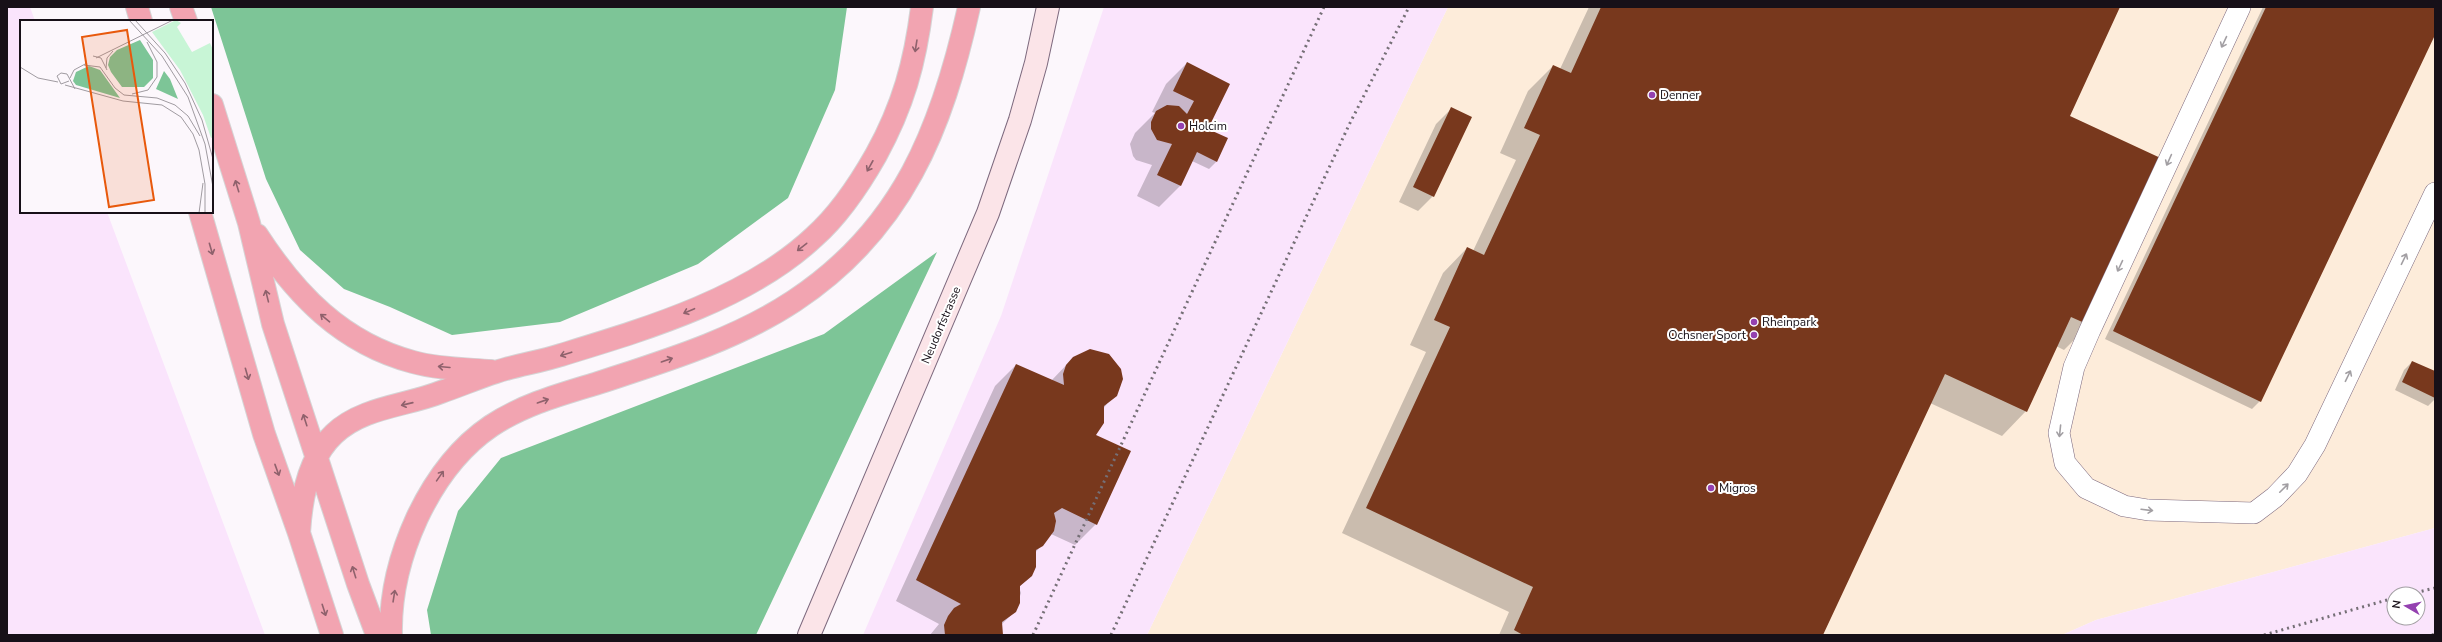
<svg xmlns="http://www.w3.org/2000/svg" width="2442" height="642" viewBox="0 0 2442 642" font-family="'Nunito Sans',sans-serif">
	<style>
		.commercial { fill: #fdecda }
		.built { fill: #fae4fc; fill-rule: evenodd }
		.forest { fill: #7dc597 }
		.shadow { fill: #0003 }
		.building { fill: #78381d }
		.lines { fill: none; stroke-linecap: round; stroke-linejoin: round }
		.lane-casing { stroke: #7d697e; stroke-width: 22 }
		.secondary-casing { stroke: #7d697e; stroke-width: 24 }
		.highway-casing { stroke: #d5d4d5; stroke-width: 24 }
		.lane { stroke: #fff; stroke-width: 21 }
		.secondary { stroke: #fbe4e8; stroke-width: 22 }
		.highway { stroke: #f2a4b1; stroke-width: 22 }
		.rail { stroke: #756f76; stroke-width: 3; stroke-dasharray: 2 4; stroke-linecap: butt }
		.oneway { stroke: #a29fa3 }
		.oneway2 { stroke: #8f616c }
		.poi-dot { fill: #9441b0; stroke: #fff; stroke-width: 1.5 }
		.labels { text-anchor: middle; stroke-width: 4; stroke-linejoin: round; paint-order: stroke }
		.poi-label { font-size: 12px; fill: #171018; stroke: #fff; text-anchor: start }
		.street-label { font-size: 12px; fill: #171018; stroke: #fff }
		.inset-road { fill: none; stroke: #a09ba1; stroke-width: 1 }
		.view { fill: #e8590c; fill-opacity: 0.15; stroke: #e8590c; stroke-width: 2 }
		.inset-edge { fill: none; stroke: #171018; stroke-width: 2 }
	</style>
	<rect width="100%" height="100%" fill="#fcf7fc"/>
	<path class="commercial" d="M1448 7H2435V528L2096 620 2062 635H1147Z"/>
	<path class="built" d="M7 7H30L35 21H21V212H107L265 635H7Z
		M1104 7H1448L1147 635H863L1001 316Z
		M2435 528V635H2062L2096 620ZM2394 594H2418V618H2394Z"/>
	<path class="forest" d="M211 7H847L835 90 788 198 698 264 560 322 452 335 390 307 344 289 300 250 266 179Z
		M937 252 756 635H431L427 610 458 511 501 458 824 334Z"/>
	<path class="shadow" d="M1589 7H2119L2068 116 2089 325 2064 350 2056 346 2026 411 2002 436 1930 403 1822 635H1499L1509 612 1342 533 1426 352 1410 345 1443 273 1467 248 1473 251 1516 160 1500 153 1528 91 1553 66 1560 69Z
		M2263 7H2435V33L2260 401 2252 409 2105 339Z
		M1187 63 1216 162 1209 169 1192 161 1180 186 1159 207 1137 196 1152 165 1136 160 1133 156 1130 144 1135 133 1155 113 1152 112 1166 84Z
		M1451 109 1433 196 1418 211 1399 202 1436 124Z
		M1073 358 1122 379 1120 387 1103 409 1094 436 1096 524 1075 545 1051 534 1035 553 1031 576 1019 587 1021 593 1015 611 1001 625 1002 635H930L939 624 896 601 995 386 1016 365 1051 381Z
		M2412 362 2435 372V399L2428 406 2395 390 2404 370Z"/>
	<path class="building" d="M1601 7H2120L2070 116 2167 161 2089 325 2071 317 2027 412 1945 374 1823 635H1523L1514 630 1533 587 1366 508 1450 327 1434 320 1467 247 1484 255 1540 135 1524 128 1553 65 1571 73Z
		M2266 7H2435V35L2261 402 2113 331Z
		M1187 62 1230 84 1208 129 1228 138 1217 162 1197 152 1181 186 1157 175 1172 144 1157 140 1151 129V122L1156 111 1167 105 1179 106 1187 114 1194 101 1173 91Z
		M1451 107 1472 117 1434 197 1413 187Z
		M1090 349 1109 354 1121 369 1123 379 1117 396 1104 406V423L1096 435 1131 451 1097 525 1062 508 1054 513 1056 521 1054 531 1043 546 1036 550V567L1032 576 1020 586V603L1016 612 1002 622 1003 635H945L944 625 948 616 954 608 961 604 916 580 1016 364 1064 385 1063 374 1066 365 1073 357Z
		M2412 361 2435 371V398L2402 382Z"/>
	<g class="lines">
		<g class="lane-casing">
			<path id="lane" d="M2240 7 2090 330 2074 367 2059 433 2065 463 2086 488 2124 506 2148 510 2254 513 2275 497 2297 474 2315 445 2435 193"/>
		</g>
		<g class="secondary-casing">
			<path id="secondary" d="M809 635 988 213 1020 120 1036 63 1048 7"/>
		</g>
		<g class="highway-casing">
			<path id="highway" d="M137 7 141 21
				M181 7 186 21
				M212 105 249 223 273 324 358 584 377 635
				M200 212 264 434 299 533 332 635
				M257 235C296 295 342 343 413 362 438 369 465 369 491 371
				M299 533C301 499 308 458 334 434 362 407 406 406 441 392 459 386 477 378 496 372 517 365 539 362 561 355 646 329 748 299 814 237 840 214 859 185 876 155 903 106 915 63 922 7
				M391 635C390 595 400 555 417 518 434 482 457 449 491 426 524 404 562 394 598 383 665 361 735 340 794 301 903 229 942 128 969 7"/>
		</g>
		<use href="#lane" class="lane"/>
		<use href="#secondary" class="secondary"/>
		<use href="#highway" class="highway"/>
		<path class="rail" d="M2410 594 2435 588
			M1033 635 1324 7
			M1111 635 1349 125 1409 7
			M2264 635 2394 598
			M2432 635 2435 634"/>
	</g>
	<defs><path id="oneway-shaft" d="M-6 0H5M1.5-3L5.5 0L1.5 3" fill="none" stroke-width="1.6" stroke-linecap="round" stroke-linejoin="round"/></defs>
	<g class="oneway">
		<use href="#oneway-shaft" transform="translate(2224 42) rotate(115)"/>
		<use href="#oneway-shaft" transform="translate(2169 160) rotate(114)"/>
		<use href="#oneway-shaft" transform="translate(2404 259) rotate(-64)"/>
		<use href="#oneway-shaft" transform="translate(2120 266) rotate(115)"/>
		<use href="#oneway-shaft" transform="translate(2348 376) rotate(-64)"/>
		<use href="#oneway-shaft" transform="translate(2060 431) rotate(96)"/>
		<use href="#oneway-shaft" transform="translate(2284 488) rotate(-45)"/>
		<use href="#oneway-shaft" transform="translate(2147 510) rotate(7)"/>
	</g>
	<g class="oneway2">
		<use href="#oneway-shaft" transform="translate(916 46) rotate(99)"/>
		<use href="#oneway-shaft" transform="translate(870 166) rotate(119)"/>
		<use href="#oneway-shaft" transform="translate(237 186) rotate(-107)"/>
		<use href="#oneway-shaft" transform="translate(802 247) rotate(142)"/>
		<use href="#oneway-shaft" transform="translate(211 249) rotate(74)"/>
		<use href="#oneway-shaft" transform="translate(267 296) rotate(-104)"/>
		<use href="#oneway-shaft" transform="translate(689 311) rotate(157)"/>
		<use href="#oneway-shaft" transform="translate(325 318) rotate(-140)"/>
		<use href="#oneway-shaft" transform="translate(566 354) rotate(162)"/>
		<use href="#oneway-shaft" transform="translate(667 360) rotate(-19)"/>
		<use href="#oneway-shaft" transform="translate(444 367) rotate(-175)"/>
		<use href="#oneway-shaft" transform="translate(247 374) rotate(74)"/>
		<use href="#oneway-shaft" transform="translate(543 401) rotate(-19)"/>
		<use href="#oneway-shaft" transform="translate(407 404) rotate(167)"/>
		<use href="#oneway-shaft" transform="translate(305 420) rotate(-108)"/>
		<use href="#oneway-shaft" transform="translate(277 470) rotate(70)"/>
		<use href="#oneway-shaft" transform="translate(440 476) rotate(-55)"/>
		<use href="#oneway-shaft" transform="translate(354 572) rotate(-107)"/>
		<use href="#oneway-shaft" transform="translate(394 596) rotate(-81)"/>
		<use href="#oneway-shaft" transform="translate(324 610) rotate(72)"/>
	</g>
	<g class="poi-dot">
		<circle cx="1652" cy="95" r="4"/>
		<circle cx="1181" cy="126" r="4"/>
		<circle cx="1754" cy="322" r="4"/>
		<circle cx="1754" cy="335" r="4"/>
		<circle cx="1711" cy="488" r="4"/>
	</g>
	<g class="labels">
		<g class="poi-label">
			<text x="1660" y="99">Denner</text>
			<text x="1189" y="130">Holcim</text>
			<text x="1762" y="326">Rheinpark</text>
			<text x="1746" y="339" text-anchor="end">Ochsner Sport</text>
			<text x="1719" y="492">Migros</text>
		</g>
		<g class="street-label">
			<text transform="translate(941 325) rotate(-67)" y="4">Neudorfstrasse</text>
		</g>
	</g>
	<g transform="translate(20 20)">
		<rect width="193" height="193" fill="#fcf7fc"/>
		<path d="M156 0 161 3 157 7 172 32 190 23 193 30V117L191 118 183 95 160 50 132 12Z" fill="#c8f5d6"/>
		<path d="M120 20 133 40V58L124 67H102L91 52 88 45 90 37 97 30ZM69 46 80 50 100 78 56 65 53 61 56 52ZM144 51 150 59 158 79 136 69Z" fill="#7dc597"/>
		<path class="inset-road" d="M109 0 142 36 168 77 185 124 193 167M115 0 145 33 165 63 182 100 193 139M73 36 81 38 87 50M76 38 153 0M64 45 80 47 95 68 104 75 137 78 155 85 168 96 180 116M0 47 18 58 38 62M86 48 87 38 93 31M50 58 54 50 67 43M49 61 41 64 37 56 41 53 47 54 55 69M45 65 103 81 142 85 161 97 173 114 179 130 185 164V193M112 74 128 70 137 57V42L127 22M179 193 183 163"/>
		<path class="view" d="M107 10 134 180 89 187 62 17Z"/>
		<rect width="193" height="193" class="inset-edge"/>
	</g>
	<rect width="2442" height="642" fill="none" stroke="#171018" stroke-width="16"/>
	<g transform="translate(2406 606) rotate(279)"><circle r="19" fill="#ffffff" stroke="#a29fa3"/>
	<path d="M0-3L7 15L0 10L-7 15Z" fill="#9441b0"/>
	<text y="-6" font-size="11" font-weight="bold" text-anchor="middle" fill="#171018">N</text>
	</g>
</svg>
